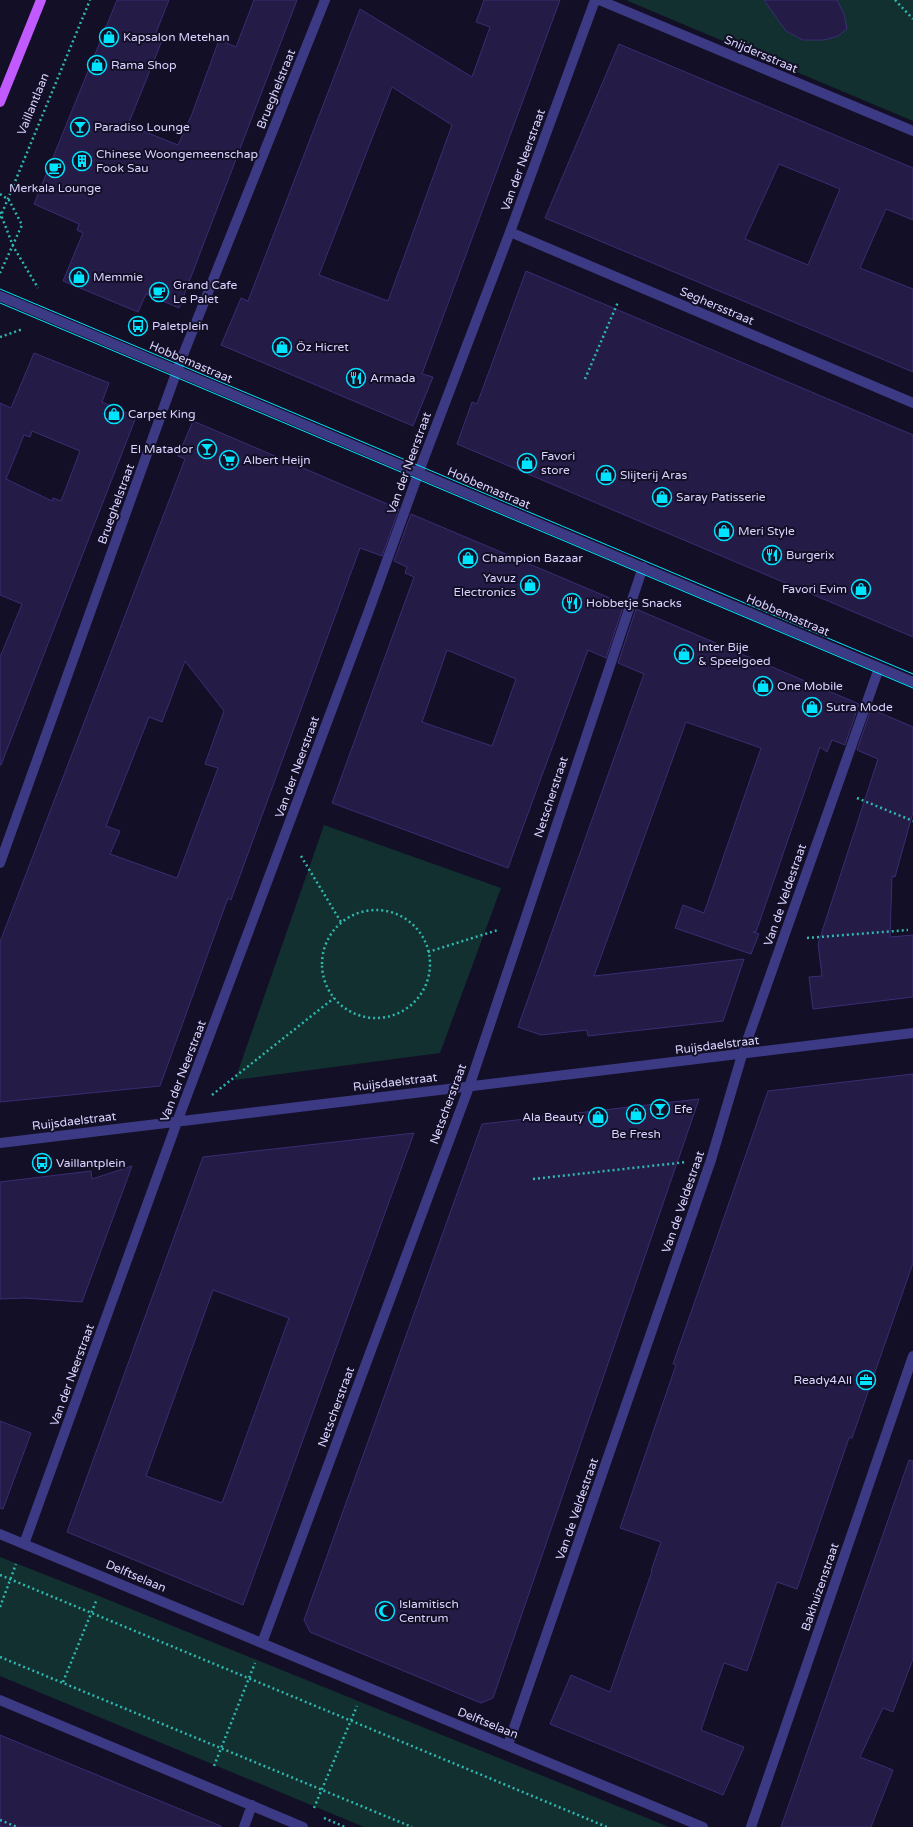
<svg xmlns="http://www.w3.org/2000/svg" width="913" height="1827" viewBox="0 0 913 1827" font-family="'Varela Round',sans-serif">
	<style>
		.green { fill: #12302f }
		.building { fill: #241b47; stroke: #3b2d73; fill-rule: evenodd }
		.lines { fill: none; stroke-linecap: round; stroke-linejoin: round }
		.path { stroke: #2fb8b0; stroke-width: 2.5; stroke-dasharray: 2 3; stroke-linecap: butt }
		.minor { stroke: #3d3a85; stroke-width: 10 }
		.major { stroke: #c25bff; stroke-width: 10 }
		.tram { stroke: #00e5ff; stroke-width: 1 }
		.labels { text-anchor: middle; stroke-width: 4; stroke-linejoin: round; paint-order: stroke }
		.poi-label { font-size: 12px; fill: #d9d4ff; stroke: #130f26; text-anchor: start }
		.street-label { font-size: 12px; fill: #d9d4ff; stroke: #130f26 }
	</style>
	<rect width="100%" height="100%" fill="#130f26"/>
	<path class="green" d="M628 0H913V121L628 1Z
		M324 825 501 888 440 1053 235 1080Z
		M0 1557 94 1594 669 1827H364L0 1676Z"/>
	<path class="building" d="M117 0H169L155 35 163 38 128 125 178 145 192 114 219 40 236 47 254 0H297L179 308 146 294 138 312 63 281 83 233 77 230 79 224 34 204Z
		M484 0H560L422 374 433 377 413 426 221 345 241 298 248 301 360 9 472 77 490 27 476 22ZM392 87 452 125 388 301 319 275Z
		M764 0H837L844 14 847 29 838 36 824 40H803L786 31Z
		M619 44 913 168V220L886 209 860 268 913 289V372L545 218ZM779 164 840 189 808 265 745 239Z
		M526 271 913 435V637L457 444 472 402 477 404Z
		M34 353 109 383 102 402 136 417 1 765H0V657L22 604 0 595V403L11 408ZM32 431 80 451 61 501 53 498 52 501 6 479 24 435 30 437Z
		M193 421 399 509 382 556 360 548 231 900 228 898 160 1086 0 1102V942L185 459 178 456ZM185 661 224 711 205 764 218 768 177 878 110 854 120 831 106 826 149 717 162 722Z
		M411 514 624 604 606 658 588 650 508 868 332 803 414 577 405 573 407 567 394 561ZM447 650 516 679 492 746 422 722Z
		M636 609 859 704 845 745 832 740 827 752 820 747 756 932H753L759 934 751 954 675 928 683 905 704 913 761 748 686 722 594 976 744 959 723 1021 588 1036 587 1030 541 1035 518 1027 644 674 618 663Z
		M871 709 913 727V812L895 877 892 876 890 937 913 935V997L813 1009 809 977 822 976 818 944 878 759 857 750Z
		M913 1074V1263L852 1438H849L797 1589 777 1582 747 1671 724 1663 701 1730 744 1747 723 1795 550 1724 571 1675 610 1692 652 1571H651L661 1542 620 1528 676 1365 673 1364 768 1091Z
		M699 1099 493 1698 481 1703 310 1632 304 1620 482 1124Z
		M414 1133 243 1605 67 1532 203 1157ZM213 1290 289 1318 222 1503 146 1476Z
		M132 1166 82 1302 24 1298 0 1299V1182L91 1171 92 1179Z
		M0 1421 31 1433 3 1509 0 1508Z
		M909 1460 913 1461V1659L893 1712 883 1708 860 1757 893 1770 871 1827H781Z
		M0 1735 221 1826V1827H0Z"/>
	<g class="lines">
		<path class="path" d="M895 0 913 19
			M0 194 9 200 22 225 0 273
			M0 212 13 246 38 288
			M0 218 90 0
			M0 337 23 329
			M585 379 618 302
			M857 798 913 821
			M301 856 341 922
			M322 964a54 54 0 1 1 108 0a54 54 0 1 1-108 0Z
			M807 938 908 930
			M428 952 498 930
			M212 1095 334 998
			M533 1179 687 1162
			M0 1575 607 1827
			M0 1607 16 1564
			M0 1657 412 1827
			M63 1682 97 1599
			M214 1766 255 1663
			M314 1808 357 1706
			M324 1818 345 1827
			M0 1820 17 1827"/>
		<path class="minor" d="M599 0 913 131
			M510 232 913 403
			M0 296 913 682
			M0 863 179 365 325 0
			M0 1143 913 1033
			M0 1534 703 1827
			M24 1544 177 1122 368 613 421 466 510 232 595 0
			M262 1643 469 1087 643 567
			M0 1700 303 1827
			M508 1745 711 1160 742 1055 879 668
			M244 1827 252 1805
			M751 1827 913 1356"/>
		<path class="major" d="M0 102 41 0"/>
		<path class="tram" d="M0 289 913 674
			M0 303 913 688"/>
	</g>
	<defs>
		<g id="shop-ring" transform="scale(1)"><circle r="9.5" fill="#130f26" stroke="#00e5ff" stroke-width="1.5"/><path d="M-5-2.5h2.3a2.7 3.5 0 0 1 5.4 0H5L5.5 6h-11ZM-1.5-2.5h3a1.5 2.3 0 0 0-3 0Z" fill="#00e5ff"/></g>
		<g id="bar-ring" transform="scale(1)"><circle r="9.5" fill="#130f26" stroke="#00e5ff" stroke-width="1.5"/><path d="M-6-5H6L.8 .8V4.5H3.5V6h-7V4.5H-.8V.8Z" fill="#00e5ff"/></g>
		<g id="building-ring" transform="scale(1)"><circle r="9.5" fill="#130f26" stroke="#00e5ff" stroke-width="1.5"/><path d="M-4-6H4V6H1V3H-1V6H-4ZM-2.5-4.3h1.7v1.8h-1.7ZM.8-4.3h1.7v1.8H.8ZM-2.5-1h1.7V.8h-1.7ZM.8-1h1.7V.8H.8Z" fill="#00e5ff"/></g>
		<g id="cafe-ring" transform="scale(1)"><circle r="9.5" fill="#130f26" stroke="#00e5ff" stroke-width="1.5"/><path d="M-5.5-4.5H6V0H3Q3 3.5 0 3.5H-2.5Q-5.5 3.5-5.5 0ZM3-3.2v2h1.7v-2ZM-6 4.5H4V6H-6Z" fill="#00e5ff"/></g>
		<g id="bus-ring" transform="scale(1)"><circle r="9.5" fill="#130f26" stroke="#00e5ff" stroke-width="1.5"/><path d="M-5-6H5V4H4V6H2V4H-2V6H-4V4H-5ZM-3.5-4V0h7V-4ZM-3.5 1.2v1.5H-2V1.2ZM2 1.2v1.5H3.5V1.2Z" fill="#00e5ff"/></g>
		<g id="restaurant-ring" transform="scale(1)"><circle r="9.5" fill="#130f26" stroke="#00e5ff" stroke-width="1.5"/><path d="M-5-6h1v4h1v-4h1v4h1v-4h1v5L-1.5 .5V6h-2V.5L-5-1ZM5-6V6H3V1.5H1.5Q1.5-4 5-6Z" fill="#00e5ff"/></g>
		<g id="supermarket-ring" transform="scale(1)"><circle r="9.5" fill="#130f26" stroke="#00e5ff" stroke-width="1.5"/><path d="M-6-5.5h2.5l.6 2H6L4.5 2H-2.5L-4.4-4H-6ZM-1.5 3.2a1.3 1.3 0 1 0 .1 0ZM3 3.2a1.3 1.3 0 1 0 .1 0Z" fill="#00e5ff"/></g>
		<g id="office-ring" transform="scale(1)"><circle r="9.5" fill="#130f26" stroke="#00e5ff" stroke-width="1.5"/><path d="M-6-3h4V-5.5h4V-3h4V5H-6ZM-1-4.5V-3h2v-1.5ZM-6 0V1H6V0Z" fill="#00e5ff"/></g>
		<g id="mosque-ring" transform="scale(1)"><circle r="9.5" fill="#130f26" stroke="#00e5ff" stroke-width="1.5"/><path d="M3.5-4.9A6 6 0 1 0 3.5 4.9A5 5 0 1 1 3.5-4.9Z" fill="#00e5ff"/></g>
	</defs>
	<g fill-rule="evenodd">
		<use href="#shop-ring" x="109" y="37"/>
		<use href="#shop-ring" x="97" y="65"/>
		<use href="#bar-ring" x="80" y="127"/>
		<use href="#building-ring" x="82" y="161"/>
		<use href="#cafe-ring" x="55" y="168"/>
		<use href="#shop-ring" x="79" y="277"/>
		<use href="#cafe-ring" x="159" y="292"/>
		<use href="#bus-ring" x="138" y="326"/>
		<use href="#shop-ring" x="282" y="347"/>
		<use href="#restaurant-ring" x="356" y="378"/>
		<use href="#shop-ring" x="114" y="414"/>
		<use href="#bar-ring" x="207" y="449"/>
		<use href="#supermarket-ring" x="229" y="460"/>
		<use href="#shop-ring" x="527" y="463"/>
		<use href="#shop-ring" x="606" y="475"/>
		<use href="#shop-ring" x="662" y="497"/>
		<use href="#shop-ring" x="724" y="531"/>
		<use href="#restaurant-ring" x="772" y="555"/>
		<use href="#shop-ring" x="468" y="558"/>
		<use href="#shop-ring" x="530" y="585"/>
		<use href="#shop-ring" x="861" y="589"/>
		<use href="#restaurant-ring" x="572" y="603"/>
		<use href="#shop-ring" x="684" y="654"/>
		<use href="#shop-ring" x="763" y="686"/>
		<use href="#shop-ring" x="812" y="707"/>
		<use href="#bar-ring" x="660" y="1109"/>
		<use href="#shop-ring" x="636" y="1114"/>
		<use href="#shop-ring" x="598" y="1117"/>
		<use href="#bus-ring" x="42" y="1163"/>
		<use href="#office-ring" x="866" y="1380"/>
		<use href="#mosque-ring" x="385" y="1611"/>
	</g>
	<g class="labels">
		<g class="poi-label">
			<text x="123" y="41">Kapsalon Metehan</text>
			<text x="111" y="69">Rama Shop</text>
			<text x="94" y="131">Paradiso Lounge</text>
			<text x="96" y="158">Chinese Woongemeenschap<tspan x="96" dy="14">Fook Sau</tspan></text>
			<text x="55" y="192" text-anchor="middle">Merkala Lounge</text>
			<text x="93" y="281">Memmie</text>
			<text x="173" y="289">Grand Cafe<tspan x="173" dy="14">Le Palet</tspan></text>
			<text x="152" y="330">Paletplein</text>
			<text x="296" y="351">Öz Hicret</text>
			<text x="370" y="382">Armada</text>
			<text x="128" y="418">Carpet King</text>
			<text x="193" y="453" text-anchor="end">El Matador</text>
			<text x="541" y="460">Favori<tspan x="541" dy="14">store</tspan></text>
			<text x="243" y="464">Albert Heijn</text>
			<text x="620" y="479">Slijterij Aras</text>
			<text x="676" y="501">Saray Patisserie</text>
			<text x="738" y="535">Meri Style</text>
			<text x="786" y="559">Burgerix</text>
			<text x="482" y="562">Champion Bazaar</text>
			<text x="516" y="582" text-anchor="end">Yavuz<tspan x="516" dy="14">Electronics</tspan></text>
			<text x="847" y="593" text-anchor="end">Favori Evim</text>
			<text x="586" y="607">Hobbetje Snacks</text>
			<text x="698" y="651">Inter Bije<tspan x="698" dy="14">&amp; Speelgoed</tspan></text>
			<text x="777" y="690">One Mobile</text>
			<text x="826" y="711">Sutra Mode</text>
			<text x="674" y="1113">Efe</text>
			<text x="584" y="1121" text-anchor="end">Ala Beauty</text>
			<text x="636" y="1138" text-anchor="middle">Be Fresh</text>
			<text x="56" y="1167">Vaillantplein</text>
			<text x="852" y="1384" text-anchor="end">Ready4All</text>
			<text x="399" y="1608">Islamitisch<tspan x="399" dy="14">Centrum</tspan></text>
		</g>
		<g class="street-label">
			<text transform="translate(761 54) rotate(23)" y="4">Snijdersstraat</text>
			<text transform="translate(276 89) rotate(-68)" y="4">Brueghelstraat</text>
			<text transform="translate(33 104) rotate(-68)" y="4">Vaillantlaan</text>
			<text transform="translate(523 160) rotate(-70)" y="4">Van der Neerstraat</text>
			<text transform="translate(717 306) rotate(23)" y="4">Seghersstraat</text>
			<text transform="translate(191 362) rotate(23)" y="4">Hobbemastraat</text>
			<text transform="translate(409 463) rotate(-70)" y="4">Van der Neerstraat</text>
			<text transform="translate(489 488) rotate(23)" y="4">Hobbemastraat</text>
			<text transform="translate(116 504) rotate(-70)" y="4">Brueghelstraat</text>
			<text transform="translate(788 615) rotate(23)" y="4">Hobbemastraat</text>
			<text transform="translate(297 767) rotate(-70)" y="4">Van der Neerstraat</text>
			<text transform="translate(551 797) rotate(-72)" y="4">Netscherstraat</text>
			<text transform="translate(785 895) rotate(-71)" y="4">Van de Veldestraat</text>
			<text transform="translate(717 1045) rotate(-7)" y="4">Ruijsdaelstraat</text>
			<text transform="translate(183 1071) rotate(-69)" y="4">Van der Neerstraat</text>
			<text transform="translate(395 1082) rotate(-7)" y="4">Ruijsdaelstraat</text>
			<text transform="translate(448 1104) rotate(-70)" y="4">Netscherstraat</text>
			<text transform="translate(74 1121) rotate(-7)" y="4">Ruijsdaelstraat</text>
			<text transform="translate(683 1202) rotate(-71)" y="4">Van de Veldestraat</text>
			<text transform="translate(72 1375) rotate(-70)" y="4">Van der Neerstraat</text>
			<text transform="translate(336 1407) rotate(-70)" y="4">Netscherstraat</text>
			<text transform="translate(577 1509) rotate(-71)" y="4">Van de Veldestraat</text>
			<text transform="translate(136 1576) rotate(23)" y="4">Delftselaan</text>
			<text transform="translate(820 1587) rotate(-71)" y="4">Bakhuizenstraat</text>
			<text transform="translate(488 1723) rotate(22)" y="4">Delftselaan</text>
		</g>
	</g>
</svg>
